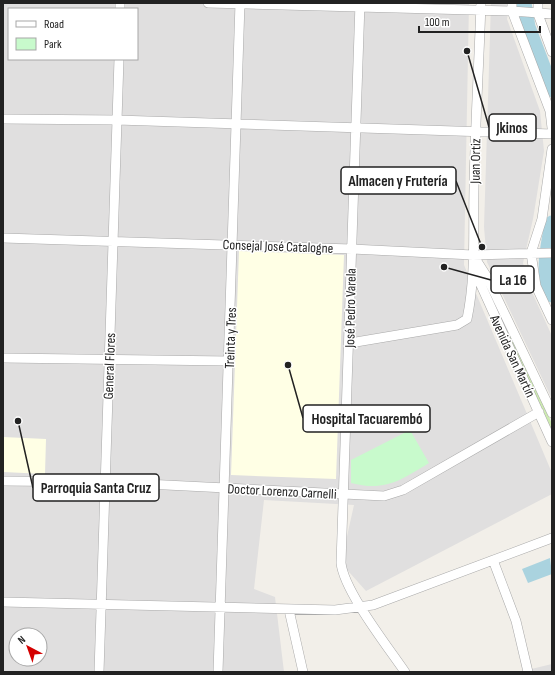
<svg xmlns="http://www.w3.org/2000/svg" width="555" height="675" viewBox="0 0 555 675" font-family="'Sofia Sans Condensed',sans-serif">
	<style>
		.residential { fill: #e0dfdf; fill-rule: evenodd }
		.education { fill: #ffffe5 }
		.grass { fill: #cdebb0 }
		.park { fill: #c8facc }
		.water { fill: #aad3df }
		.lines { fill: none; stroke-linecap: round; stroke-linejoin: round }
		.river { stroke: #aad3df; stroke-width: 15 }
		.minor-casing { stroke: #a9a9a9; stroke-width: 10 }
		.minor { stroke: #fff; stroke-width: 9 }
		.labels { text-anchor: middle; stroke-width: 3; stroke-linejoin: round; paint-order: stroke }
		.street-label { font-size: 14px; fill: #222; stroke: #fff }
		.leader { fill: none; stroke: #222; stroke-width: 1.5 }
		.callout-dot { fill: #222; stroke: #fff; stroke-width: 1.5 }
		.callout { fill: #fff; stroke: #222; stroke-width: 1.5 }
		.callout-label { font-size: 15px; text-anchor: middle; font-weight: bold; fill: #222 }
	</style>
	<rect width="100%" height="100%" fill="#f2efe9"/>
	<path class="residential" d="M3 3H469L464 265 552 473V494L366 591 341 563 354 505 264 500 254 589 275 597 284 672H3ZM9 9H137V59H9ZM16 635H40V659H16Z
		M491 3H510L507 19 540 111 544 151 533 219 523 263 531 290 552 336V399L487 262 484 227Z
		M552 664V672H519Z"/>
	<path class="education" d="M239 251 344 255 336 479 231 475Z
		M3 437 46 439 45 474 3 472Z"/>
	<path class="grass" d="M484 284H485L543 402 552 424V431Z"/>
	<path class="park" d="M410 430 429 463C401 480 385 492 351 483V460Z"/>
	<path class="water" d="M550 558 552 574 528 583 522 569Z"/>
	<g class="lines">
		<path class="river" d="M524 3 528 27 552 90
			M552 223C548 247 541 273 552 295"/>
		<g class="minor-casing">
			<path id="minor" d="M208 3 512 11 552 14
				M360 3 341 563C344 591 388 647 405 672
				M512 3V11L550 111 552 128
				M538 3V14L552 52
				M120 9V3
				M3 119 117 120 552 134
				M552 149 542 219 531 253 536 286 552 320
				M3 238 352 249 473 255 552 253
				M473 255 487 277 552 413
				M475 272 552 442
				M350 343 457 325 467 319C476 276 473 232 474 188 475 127 479 65 481 3
				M3 358 229 361
				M3 481 106 482 384 496 403 490 539 412
				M493 560 516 621 528 672
				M3 602 335 610 373 605 552 538
				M289 610 303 672
				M99 672 119 59
				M218 672 240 3"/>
		</g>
		<use href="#minor" class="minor"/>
	</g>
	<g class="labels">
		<g class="street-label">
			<text transform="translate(475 161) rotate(-89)" y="5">Juan Ortiz</text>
			<text transform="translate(278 246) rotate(2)" y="5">Consejal José Catalogne</text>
			<text transform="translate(350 308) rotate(-89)" y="5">José Pedro Varela</text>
			<text transform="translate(230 338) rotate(-88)" y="5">Treinta y Tres</text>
			<text transform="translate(513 356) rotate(65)" y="5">Avenida San Martín</text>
			<text transform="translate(109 366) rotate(-88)" y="5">General Flores</text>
			<text transform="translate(282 491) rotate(3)" y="5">Doctor Lorenzo Carnelli</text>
		</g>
	</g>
	<path class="leader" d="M467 51L489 127M482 247L456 181M444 267L491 280M288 365L303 418M18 421L33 488"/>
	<g class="callout-dot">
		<circle cx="467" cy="51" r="4"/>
		<circle cx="482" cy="247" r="4"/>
		<circle cx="444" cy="267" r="4"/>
		<circle cx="288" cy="365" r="4"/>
		<circle cx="18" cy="421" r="4"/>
	</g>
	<g class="callout">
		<rect x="489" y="114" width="47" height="27" rx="4"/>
		<rect x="341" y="167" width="115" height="27" rx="4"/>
		<rect x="491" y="266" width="43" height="27" rx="4"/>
		<rect x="303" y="405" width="127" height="27" rx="4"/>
		<rect x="33" y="474" width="126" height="27" rx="4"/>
	</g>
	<g class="callout-label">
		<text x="512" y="133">Jkinos</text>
		<text x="398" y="186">Almacen y Frutería</text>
		<text x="513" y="285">La 16</text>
		<text x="367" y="424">Hospital Tacuarembó</text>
		<text x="96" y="493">Parroquia Santa Cruz</text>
	</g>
	<rect width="555" height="675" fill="none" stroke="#222222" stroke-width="8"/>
	<rect x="8" y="8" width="130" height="52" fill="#ffffff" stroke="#a7a7a7"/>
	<rect x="16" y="21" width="20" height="6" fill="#ffffff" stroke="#a7a7a7"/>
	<text x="44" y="28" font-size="12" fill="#222222">Road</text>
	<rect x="16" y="38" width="20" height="12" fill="#c8facc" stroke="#a7a7a7"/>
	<text x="44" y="48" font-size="12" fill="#222222">Park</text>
	<g transform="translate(28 647) rotate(319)"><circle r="19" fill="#ffffff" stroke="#a7a7a7"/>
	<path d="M0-3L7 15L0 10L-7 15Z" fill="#d40000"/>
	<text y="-6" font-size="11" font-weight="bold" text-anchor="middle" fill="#222222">N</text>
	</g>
	<path d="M419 26v6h121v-6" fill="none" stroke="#222222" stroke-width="2"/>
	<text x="425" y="26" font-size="12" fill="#222222" stroke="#ffffff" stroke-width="3" paint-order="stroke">100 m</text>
</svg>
